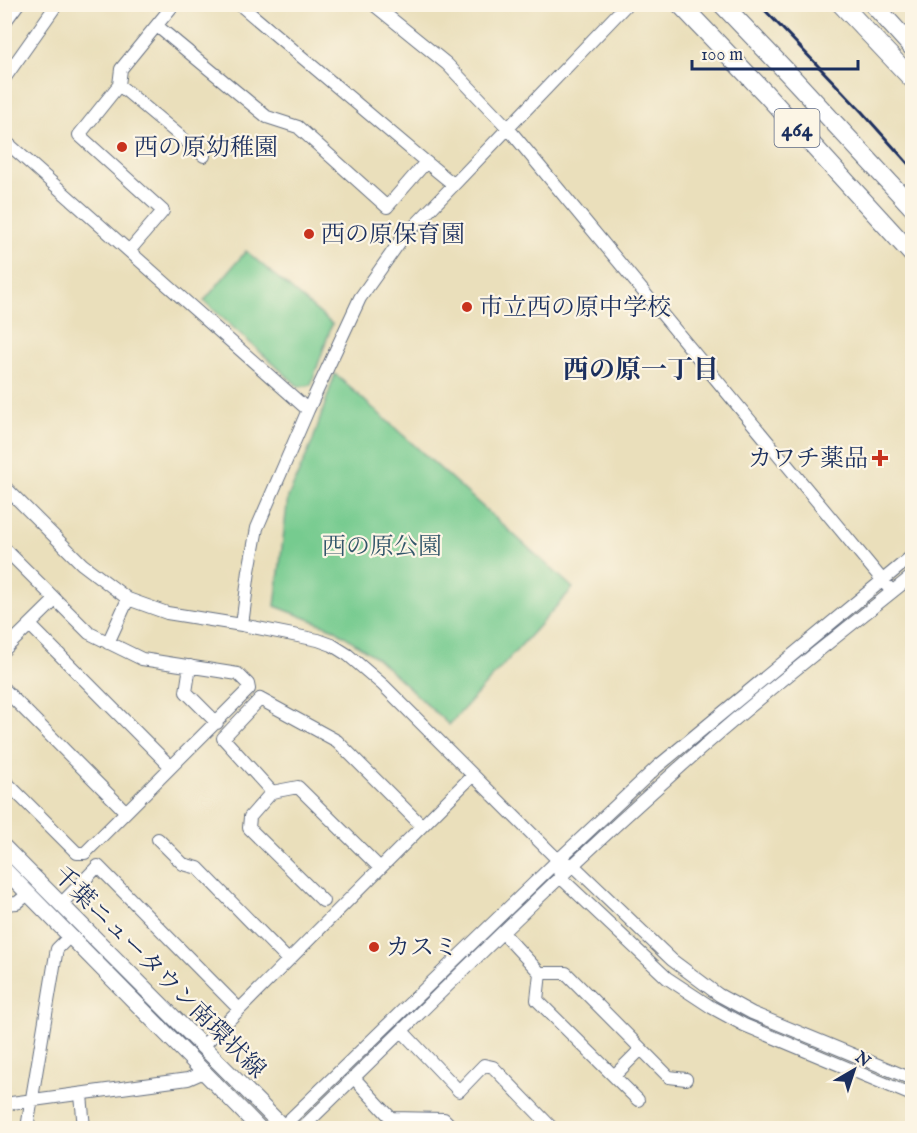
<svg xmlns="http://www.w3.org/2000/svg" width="917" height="1133" viewBox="0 0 917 1133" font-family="'IM FELL English','Noto Serif JP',serif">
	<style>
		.green { fill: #76cb8f; stroke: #487d76; stroke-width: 1.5 }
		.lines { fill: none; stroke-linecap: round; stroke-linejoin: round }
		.minor-casing { stroke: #636d7f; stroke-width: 14 }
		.major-casing { stroke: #636d7f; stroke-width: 17 }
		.highway-casing { stroke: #636d7f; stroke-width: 20 }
		.minor { stroke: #fff; stroke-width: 12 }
		.major { stroke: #fff; stroke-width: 15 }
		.highway { stroke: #fff; stroke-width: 18 }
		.rail { stroke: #1b2f5e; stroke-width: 3 }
		.poi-dot { fill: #c8321e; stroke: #fcf5e5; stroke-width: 2 }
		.labels { text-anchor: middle; stroke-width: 4.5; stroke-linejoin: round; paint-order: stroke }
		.shield { fill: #fcf5e5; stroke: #5e6a86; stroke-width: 1.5 }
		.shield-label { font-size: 22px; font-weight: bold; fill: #1b2f5e }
		.poi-label { font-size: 24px; fill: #1b2f5e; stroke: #fcf5e5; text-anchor: start }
		.park-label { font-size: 24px; fill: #32566a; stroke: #fcf5e5 }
		.street-label { font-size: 24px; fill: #1b2f5e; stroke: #fcf5e5 }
		.neighbourhood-label { font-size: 26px; font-weight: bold; fill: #1b2f5e; stroke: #fcf5e5 }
	</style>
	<rect width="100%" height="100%" fill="#fcf5e5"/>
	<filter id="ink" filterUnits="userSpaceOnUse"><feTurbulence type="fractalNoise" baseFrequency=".0167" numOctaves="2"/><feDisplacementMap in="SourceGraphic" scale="12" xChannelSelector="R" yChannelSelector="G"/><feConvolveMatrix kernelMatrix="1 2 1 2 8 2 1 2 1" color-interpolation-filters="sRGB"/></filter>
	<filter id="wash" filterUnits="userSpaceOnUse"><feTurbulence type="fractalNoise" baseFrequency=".008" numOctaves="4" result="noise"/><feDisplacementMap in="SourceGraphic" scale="24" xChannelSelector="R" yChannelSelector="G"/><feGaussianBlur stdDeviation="1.35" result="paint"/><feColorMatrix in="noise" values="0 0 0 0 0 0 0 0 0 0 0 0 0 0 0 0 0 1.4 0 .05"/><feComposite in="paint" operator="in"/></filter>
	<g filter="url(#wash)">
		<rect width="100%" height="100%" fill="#eadfbb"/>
		<path class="green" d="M246 251 332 324 311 385 299 387 204 301Z
			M335 374 573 588 449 725 378 659 334 629 275 606 288 497 312 443Z"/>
	</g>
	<g filter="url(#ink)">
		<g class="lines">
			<g class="minor-casing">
				<path id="minor" d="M239 4 426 162
					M373 4 447 64 508 128 888 587
					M4 23 18 4
					M157 26 267 117 298 127 387 207 426 162 453 184
					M4 79 57 4
					M119 85 204 156
					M4 140 308 410
					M129 251 163 211 79 135 119 85 121 69 174 4
					M4 486 82 564 128 599 167 613 242 625 318 640 332 645 348 655 383 685 558 860 573 865 672 960 719 995 752 1013 912 1079
					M4 548 89 633 142 659 238 674 248 684 249 689 85 853H77L4 780
					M30 625 171 767
					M242 625 249 571 257 528 308 410 360 298 401 240 627 4
					M108 643 128 599
					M4 650 55 600
					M190 666 186 692 217 723
					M4 689 126 812
					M272 792 298 787 380 868
					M158 839 183 864 198 868 288 960
					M559 870 560 877 667 978 711 1007 744 1025 912 1095
					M323 901 249 828 250 817 272 792 223 738 260 699 337 741 422 826
					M4 904 17 903 29 893
					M61 904 98 866 239 1009
					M503 933 540 973 537 1000 638 1100
					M540 973H566L669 1077 686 1079
					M402 1031 459 1091 484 1065 493 1067 552 1128
					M202 1047 473 775
					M614 1076 641 1049
					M354 1078 391 1118V1128
					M81 1095 84 1128
					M4 1104 188 1079 204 1072
					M391 1118 444 1119 453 1128
					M27 1128 56 954 57 949 70 936
					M281 1128 558 860 657 767 912 556
					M302 1128C423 1011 542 890 668 778 746 707 830 642 912 576"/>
			</g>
			<g class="major-casing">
				<path id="major" d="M4 847 284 1128
					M4 869 259 1128"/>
			</g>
			<g class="highway-casing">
				<path id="highway" d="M680 4 765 93 912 254
					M722 4 787 72 912 207
					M841 4 912 79
					M873 4 912 47"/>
			</g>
			<use href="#minor" class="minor"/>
			<use href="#major" class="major"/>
			<use href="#highway" class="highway"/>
			<path class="rail" d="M759 4 862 112 912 168"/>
		</g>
	</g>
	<g class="poi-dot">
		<circle cx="122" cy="147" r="6"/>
		<circle cx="309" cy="234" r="6"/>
		<circle cx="467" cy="307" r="6"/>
		<path d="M877 449h6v6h6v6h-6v6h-6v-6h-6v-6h6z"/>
		<circle cx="374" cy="947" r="6"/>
	</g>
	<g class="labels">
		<rect class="shield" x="774.5" y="109" width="45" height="38" rx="4.5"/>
		<g class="shield-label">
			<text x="797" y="136">464</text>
		</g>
		<g class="poi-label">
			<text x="134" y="155">西の原幼稚園</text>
			<text x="321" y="242">西の原保育園</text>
			<text x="479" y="315">市立西の原中学校</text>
			<text x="868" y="466" text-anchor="end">カワチ薬品</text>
			<text x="386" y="955">カスミ</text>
		</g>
		<g class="park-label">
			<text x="382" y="554">西の原公園</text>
		</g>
		<g class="street-label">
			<text transform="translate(160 972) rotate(45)" y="8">千葉ニュータウン南環状線</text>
		</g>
		<g class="neighbourhood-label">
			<text x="641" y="378">西の原一丁目</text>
		</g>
	</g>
	<rect width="917" height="1133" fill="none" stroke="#fcf5e5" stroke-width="24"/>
	<g transform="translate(854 1070) rotate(39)" stroke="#fcf5e5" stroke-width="4.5" paint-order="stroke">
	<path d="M0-4.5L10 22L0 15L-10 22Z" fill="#1b2f5e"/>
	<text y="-9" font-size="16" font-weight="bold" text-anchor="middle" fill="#1b2f5e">N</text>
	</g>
	<path d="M692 60v9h166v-9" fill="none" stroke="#1b2f5e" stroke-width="3"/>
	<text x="701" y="60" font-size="18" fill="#1b2f5e" stroke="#fcf5e5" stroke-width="4.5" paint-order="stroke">100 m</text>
</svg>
